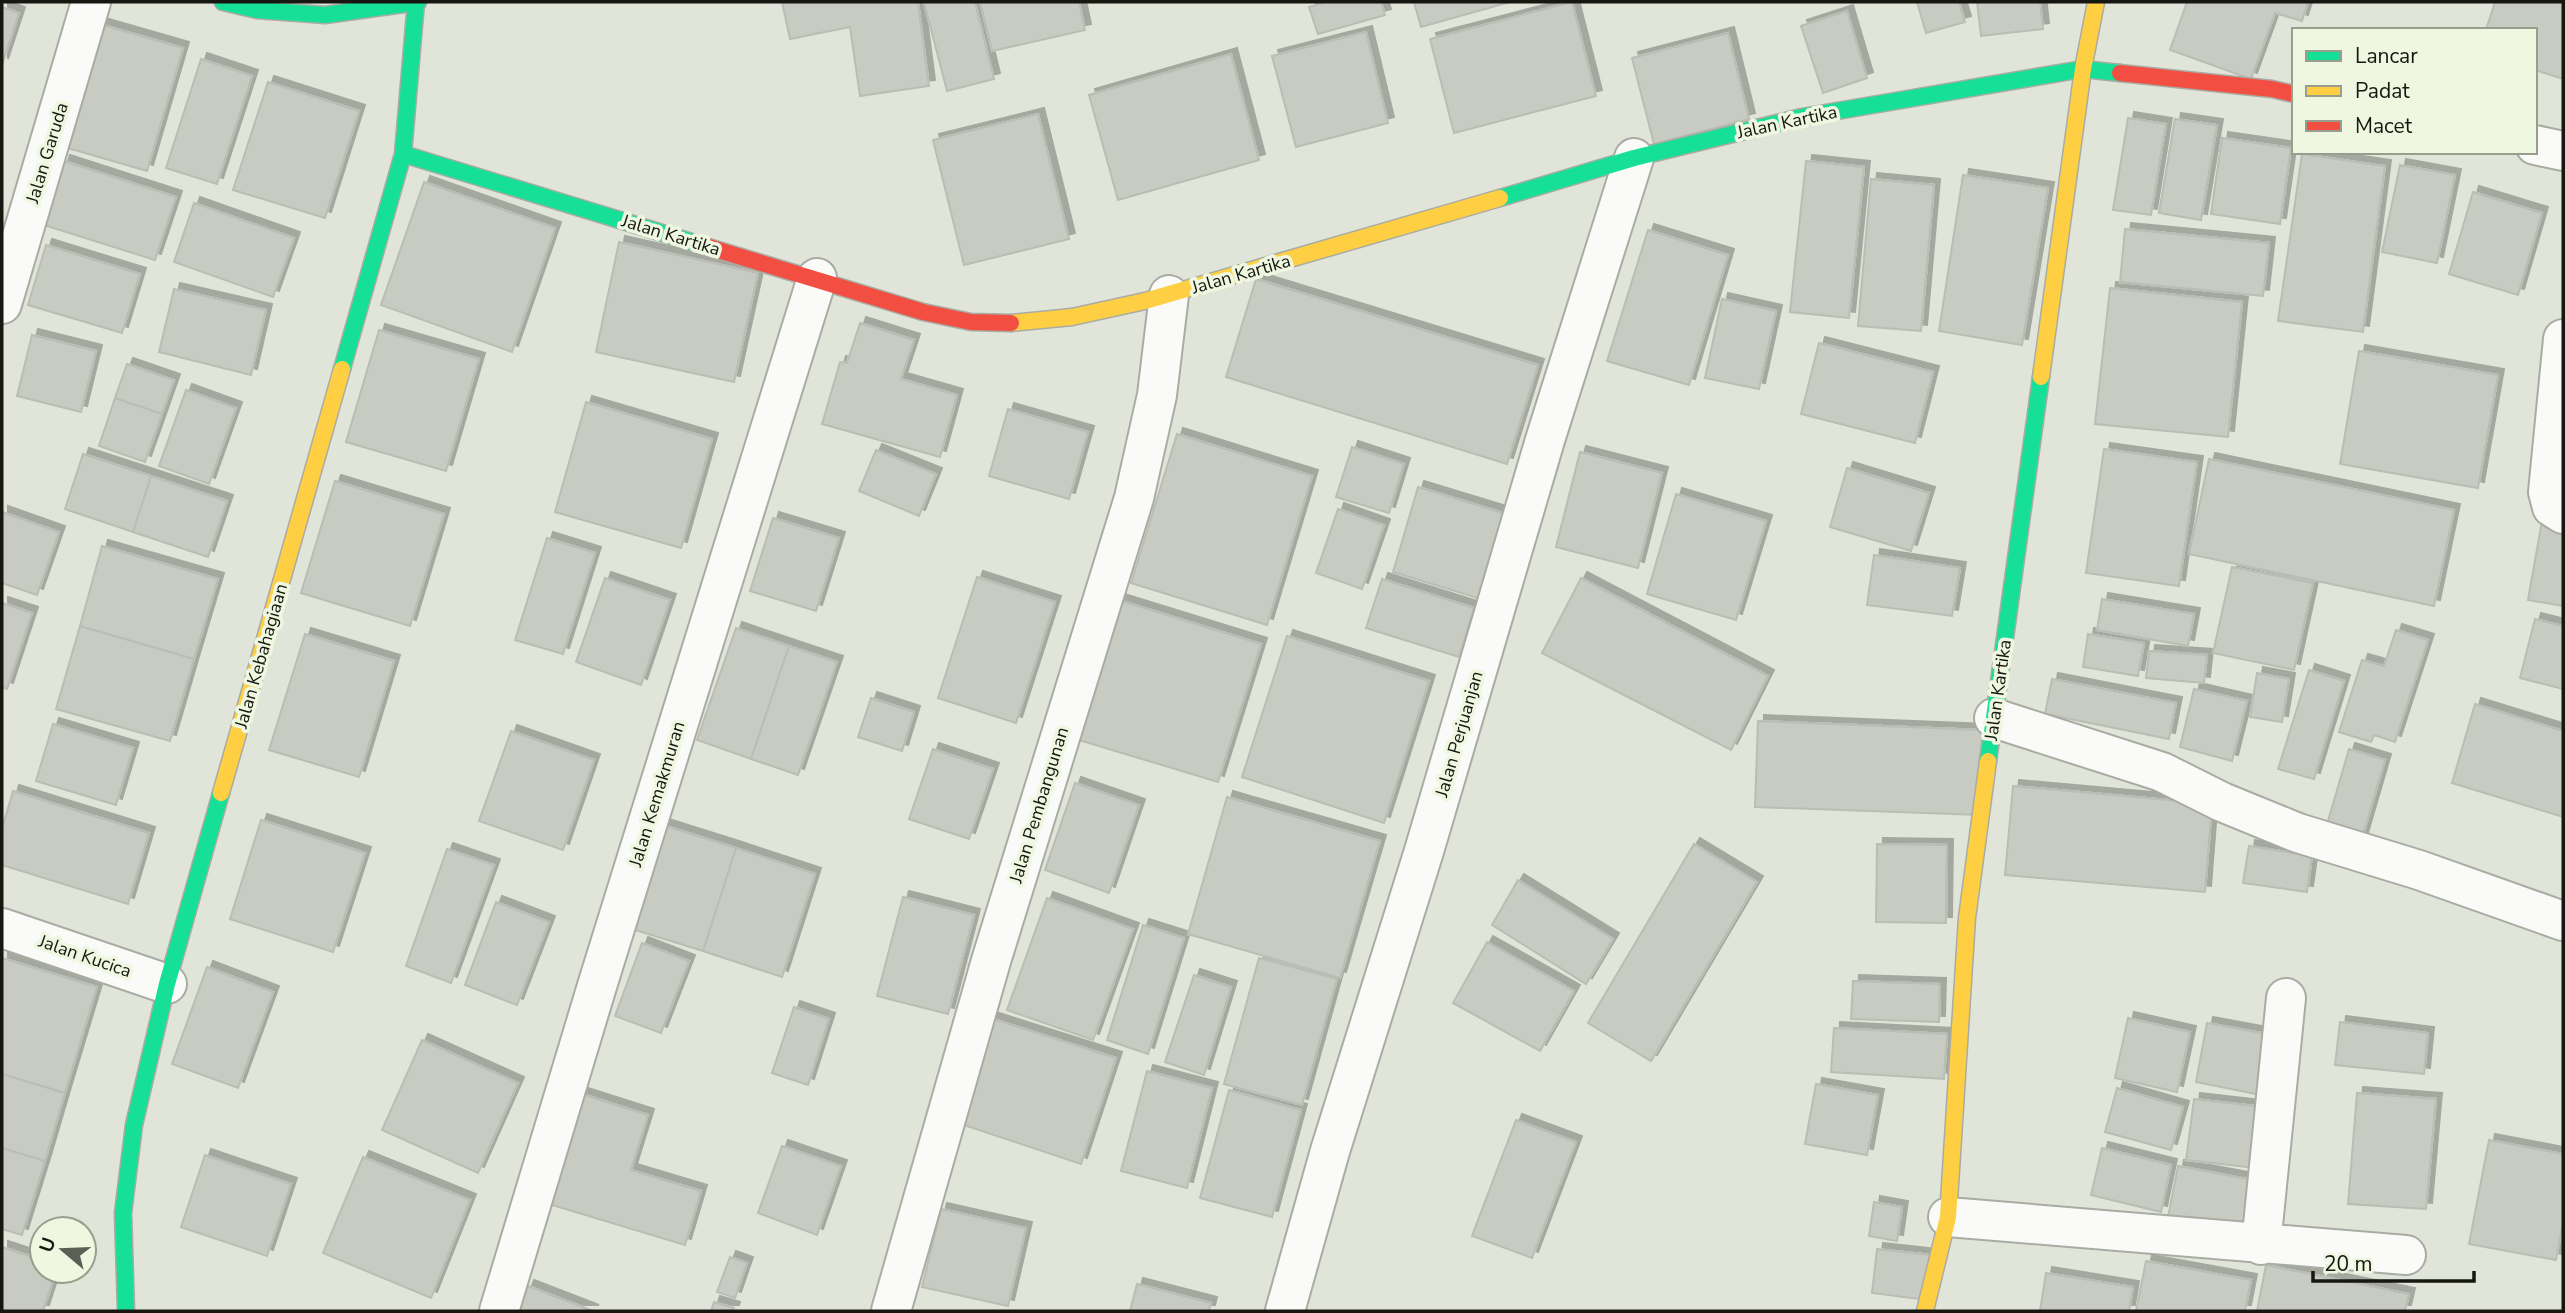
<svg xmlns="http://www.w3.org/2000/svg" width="2565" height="1313" viewBox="0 0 2565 1313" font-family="'Nunito Sans',sans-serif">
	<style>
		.building { fill: #c8cbc2; stroke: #babdb4; stroke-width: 2; filter: url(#shadow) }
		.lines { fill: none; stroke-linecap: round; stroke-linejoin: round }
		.street-casing { stroke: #a9aca3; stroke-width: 42 }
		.fast-casing { stroke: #a9aca3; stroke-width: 19 }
		.slow-casing { stroke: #a9aca3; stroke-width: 19 }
		.jam-casing { stroke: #a9aca3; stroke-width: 19 }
		.street { stroke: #fafbf9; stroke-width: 38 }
		.fast { stroke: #16e098; stroke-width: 16 }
		.slow { stroke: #ffcf43; stroke-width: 16 }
		.jam { stroke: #f24e42; stroke-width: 16 }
		.labels { text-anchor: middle; stroke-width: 7; stroke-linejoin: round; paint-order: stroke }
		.street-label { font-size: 18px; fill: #151710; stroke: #eff7e1 }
	</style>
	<defs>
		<filter id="shadow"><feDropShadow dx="6" dy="-6" stdDeviation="0" flood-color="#0004"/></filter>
	</defs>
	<rect width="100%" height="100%" fill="#e1e5d9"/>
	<path class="building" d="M782 2H918L929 86 860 96 850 27 790 39Z
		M924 2H975L994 79 947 91Z
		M980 2H1079L1085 30 992 51Z
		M1327 2H1381L1385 15 1318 34 1309 7Z
		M1414 2H1510L1421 27Z
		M1572 2 1596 96 1454 133 1430 39Z
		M1917 2H1959L1965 22 1926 33Z
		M1977 2H2040L2043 29 1981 36Z
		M2187 2H2308L2302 21 2275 13 2251 79 2170 50Z
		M2495 2H2563V79L2535 70V30H2486Z
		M2 7 19 13 2 65Z
		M1847 11 1867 78 1823 93 1801 26Z
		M89 21 183 48 147 171 54 144Z
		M1366 32 1388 123 1296 147 1272 56Z
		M1728 33 1749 119 1654 144 1632 58Z
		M1231 54 1259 160 1118 200 1089 95Z
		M201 59 252 76 217 184 166 168Z
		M268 82 359 111 325 218 233 190Z
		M1038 114 1069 239 964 265 933 140Z
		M2128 118 2166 124 2151 215 2113 210Z
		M2175 119 2217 125 2201 220 2159 213Z
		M2222 138 2291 148 2280 224 2211 214Z
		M2302 154 2385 166 2363 332 2278 321Z
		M64 161 176 197 155 260 44 225Z
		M1806 161 1864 167 1849 318 1790 312Z
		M2400 165 2455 175 2437 263 2382 252Z
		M1963 175 2048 188 2022 345 1939 331Z
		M1871 179 1934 185 1921 331 1858 326Z
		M424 182 555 228 512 352 381 305Z
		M2473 192 2542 213 2518 295 2449 274Z
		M194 203 294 238 273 297 174 262Z
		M2125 229 2269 243 2263 296 2120 282Z
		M1648 230 1728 255 1689 385 1607 361Z
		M619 242 758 273 734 382 596 352Z
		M46 245 140 274 122 333 28 305Z
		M1256 279 1538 365 1507 464 1226 377Z
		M2110 288 2242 302 2228 437 2095 424Z
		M174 289 266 310 251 375 159 352Z
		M1722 299 1776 311 1759 389 1705 378Z
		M860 323 914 340 901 379 957 395 940 457 822 424 840 362 847 363Z
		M379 330 479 359 446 471 346 442Z
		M32 335 96 351 81 412 17 396Z
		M1819 343 1933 372 1915 443 1801 414Z
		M2359 351 2498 375 2478 488 2340 464Z
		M127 364 174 380 162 414 115 398Z
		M186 390 236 408 209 484 159 466Z
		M115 398 162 414 145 462 99 446Z
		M586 402 712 439 681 548 555 512Z
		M1008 409 1088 432 1069 499 989 476Z
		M1177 434 1312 476 1267 625 1131 583Z
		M1352 447 1404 464 1389 513 1336 497Z
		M2104 449 2197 462 2179 586 2086 573Z
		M876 450 936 474 919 516 859 491Z
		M1580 452 1662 473 1638 568 1556 547Z
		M83 454 151 476 133 532 65 509Z
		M2209 459 2454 510 2434 606 2189 554Z
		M1847 468 1929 493 1911 551 1830 527Z
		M151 476 227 501 208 557 133 532Z
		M335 481 444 514 410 626 301 593Z
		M1418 487 1510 515 1484 600 1393 572Z
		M1676 494 1766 521 1736 620 1647 594Z
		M1338 509 1384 525 1362 589 1316 573Z
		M2 512 59 532 37 595 2 583Z
		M773 518 839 538 816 611 750 591Z
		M2542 521 2563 525V606L2528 600Z
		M547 538 595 553 563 654 515 640Z
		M102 546 218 579 194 659 80 626Z
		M1874 555 1960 568 1952 616 1867 605Z
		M2232 567 2313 583 2294 670 2213 653Z
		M977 577 1055 602 1016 723 938 698Z
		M605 578 670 600 641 685 576 662Z
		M1581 578 1768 676 1731 750 1542 653Z
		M1382 579 1474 608 1459 657 1366 628Z
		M1112 598 1261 644 1218 782 1069 737Z
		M2102 599 2194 614 2188 646 2097 630Z
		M2 603 32 613 7 689 2 687Z
		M2535 619 2563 626V689L2520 678Z
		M80 626 194 659 170 741 56 709Z
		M736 628 789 646 751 759 697 740Z
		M2396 630 2428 640 2395 742 2374 735 2371 742 2339 732 2362 660 2384 666Z
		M305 634 394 661 359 777 269 750Z
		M2088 634 2144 643 2138 676 2083 667Z
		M1287 636 1429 681 1384 823 1242 777Z
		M789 646 837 662 798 775 751 759Z
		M2149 651 2207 655 2204 683 2146 678Z
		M2309 670 2344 681 2314 779 2278 769Z
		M2257 673 2289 679 2282 722 2250 717Z
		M2052 679 2176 703 2169 739 2045 714Z
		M2194 689 2247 701 2232 761 2180 747Z
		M871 698 914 712 902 751 858 737Z
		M2475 704 2563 731V817L2452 783Z
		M1758 721 1982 730 1980 815 1755 807Z
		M53 724 133 748 116 805 36 781Z
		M511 731 594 760 563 850 479 821Z
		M933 749 993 769 969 839 909 819Z
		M2349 749 2385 760 2359 849 2323 838Z
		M1075 783 1139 805 1109 893 1045 870Z
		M2013 786 2212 804 2205 892 2005 875Z
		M13 791 149 833 128 904 2 865V829Z
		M1227 797 1380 841 1340 978 1188 934Z
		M261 820 365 853 333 952 230 919Z
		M663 825 736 848 703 951 629 928Z
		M1694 844 1757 882 1651 1061 1588 1023Z
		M1877 844 1947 845 1946 923 1876 922Z
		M2249 846 2312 856 2307 892 2243 883Z
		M736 848 815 874 782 977 703 951Z
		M447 849 494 865 451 983 406 966Z
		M1518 880 1613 939 1586 984 1492 925Z
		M903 897 974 915 948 1014 877 996Z
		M1047 898 1133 929 1093 1040 1007 1010Z
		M496 902 549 922 517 1005 465 985Z
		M1143 925 1184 938 1148 1054 1107 1040Z
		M1487 942 1574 991 1540 1051 1453 1003Z
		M642 943 689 961 661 1033 615 1016Z
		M2 958 97 987 65 1093 2 1074Z
		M1259 958 1337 979 1302 1105 1224 1084Z
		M207 967 273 992 238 1088 172 1064Z
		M1194 975 1231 987 1204 1075 1165 1062Z
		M1853 981 1940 984 1939 1022 1851 1019Z
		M794 1007 829 1019 808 1085 772 1073Z
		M990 1018 1116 1058 1081 1164 955 1122Z
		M2128 1018 2190 1032 2177 1092 2115 1078Z
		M2340 1022 2428 1033 2424 1074 2335 1065Z
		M2207 1023 2267 1034 2256 1094 2196 1082Z
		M1834 1028 1947 1034 1944 1079 1831 1072Z
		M422 1040 518 1083 478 1173 382 1130Z
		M1147 1071 1212 1088 1187 1188 1121 1171Z
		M2 1074 65 1093 45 1161 2 1148Z
		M1816 1084 1878 1095 1867 1155 1805 1144Z
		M2117 1088 2183 1107 2171 1150 2105 1132Z
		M1229 1090 1301 1110 1272 1217 1200 1198Z
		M2357 1093 2436 1099 2426 1209 2348 1204Z
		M582 1094 648 1115 631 1170 701 1191 685 1245 549 1204Z
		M2194 1099 2263 1107 2255 1168 2186 1160Z
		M1516 1120 1576 1142 1532 1258 1472 1236Z
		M2489 1140 2563 1154V1222L2556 1260 2469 1244Z
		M782 1146 841 1166 817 1235 758 1213Z
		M2 1148 45 1161 22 1235 2 1229Z
		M2102 1148 2171 1165 2161 1212 2091 1195Z
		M205 1155 291 1184 267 1256 181 1227Z
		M363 1157 470 1200 431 1298 323 1253Z
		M2178 1166 2253 1180 2243 1231 2168 1217Z
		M1874 1202 1902 1207 1897 1241 1869 1236Z
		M941 1209 1026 1228 1008 1306 922 1287Z
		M2 1247 42 1260V1271H56L43 1311H2Z
		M1877 1249 1931 1255 1926 1300 1872 1293Z
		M730 1257 747 1263 735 1298 717 1292Z
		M2146 1261 2251 1280 2245 1311H2136Z
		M2266 1265 2409 1294 2405 1311H2257Z
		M2046 1273 2133 1287 2129 1311H2040Z
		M1137 1284 1211 1303 1209 1311H1130Z
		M528 1286 593 1311H519Z
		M714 1302 734 1308 733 1311H711Z"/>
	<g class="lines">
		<g class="street-casing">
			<path id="street" d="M2535 145 2563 151
				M2 304 91 2
				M2563 339 2548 492 2552 507 2563 514
				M1994 718 2162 772 2222 802 2298 833 2419 870 2563 921
				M2 928 167 984
				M1948 1217 2406 1255
				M2261 1245 2286 998
				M499 1311 597 986 817 278
				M891 1311 991 961 1134 498 1157 395 1169 295
				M1285 1311 1330 1151 1424 851 1545 440 1634 158"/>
		</g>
		<g class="fast-casing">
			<path id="fast" d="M223 2 257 10 325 15 418 2
				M403 154 705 246
				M1500 198 1634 158 1802 117 2083 69 2120 73
				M342 369 403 154 416 2
				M1988 761 2041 377
				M126 1311 123 1213 134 1125 167 984 221 793"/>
		</g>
		<g class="slow-casing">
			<path id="slow" d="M1011 323 1072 317 1145 301 1500 198
				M2041 377 2083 69 2096 2
				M221 793 342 369
				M1925 1311 1948 1217 1967 918 1988 761"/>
		</g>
		<g class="jam-casing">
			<path id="jam" d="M2120 73 2272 89 2294 94
				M705 246 923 312 971 322 1011 323"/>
		</g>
		<use href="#street" class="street"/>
		<use href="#fast" class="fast"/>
		<use href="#slow" class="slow"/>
		<use href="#jam" class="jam"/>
	</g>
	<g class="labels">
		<g class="street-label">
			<text transform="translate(1787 122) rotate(-12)" y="6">Jalan Kartika</text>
			<text transform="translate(47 153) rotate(-73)" y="6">Jalan Garuda</text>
			<text transform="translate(671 235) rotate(17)" y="6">Jalan Kartika</text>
			<text transform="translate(1241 274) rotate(-16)" y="6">Jalan Kartika</text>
			<text transform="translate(261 656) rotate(-74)" y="6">Jalan Kebahagiaan</text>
			<text transform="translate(1998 690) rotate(-82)" y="6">Jalan Kartika</text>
			<text transform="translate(1459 734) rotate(-74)" y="6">Jalan Perjuanjan</text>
			<text transform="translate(657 794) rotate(-73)" y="6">Jalan Kemakmuran</text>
			<text transform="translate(1039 805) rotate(-73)" y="6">Jalan Pembangunan</text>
			<text transform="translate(85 956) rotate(19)" y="6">Jalan Kucica</text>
		</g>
	</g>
	<rect width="2565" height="1313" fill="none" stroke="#151710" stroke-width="7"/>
	<rect x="2292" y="28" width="245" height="126" fill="#eff7e1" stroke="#989d8d" stroke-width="2"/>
	<rect x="2306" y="51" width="35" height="10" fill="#16e098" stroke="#989d8d" stroke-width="2"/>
	<text x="2355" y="63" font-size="21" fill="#151710">Lancar</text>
	<rect x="2306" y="86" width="35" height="10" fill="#ffcf43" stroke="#989d8d" stroke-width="2"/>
	<text x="2355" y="98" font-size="21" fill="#151710">Padat</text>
	<rect x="2306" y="121" width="35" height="10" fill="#f24e42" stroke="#989d8d" stroke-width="2"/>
	<text x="2355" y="133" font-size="21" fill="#151710">Macet</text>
	<g transform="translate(63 1250) rotate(289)"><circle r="33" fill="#eff7e1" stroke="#989d8d" stroke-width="2"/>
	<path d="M0-5L12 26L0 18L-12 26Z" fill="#5c5f56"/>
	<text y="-10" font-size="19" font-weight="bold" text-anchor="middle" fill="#151710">U</text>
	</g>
	<path d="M2313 1271v10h161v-10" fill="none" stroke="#151710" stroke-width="3.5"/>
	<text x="2324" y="1271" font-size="21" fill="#151710" stroke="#eff7e1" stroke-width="5" paint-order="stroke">20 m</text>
</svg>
